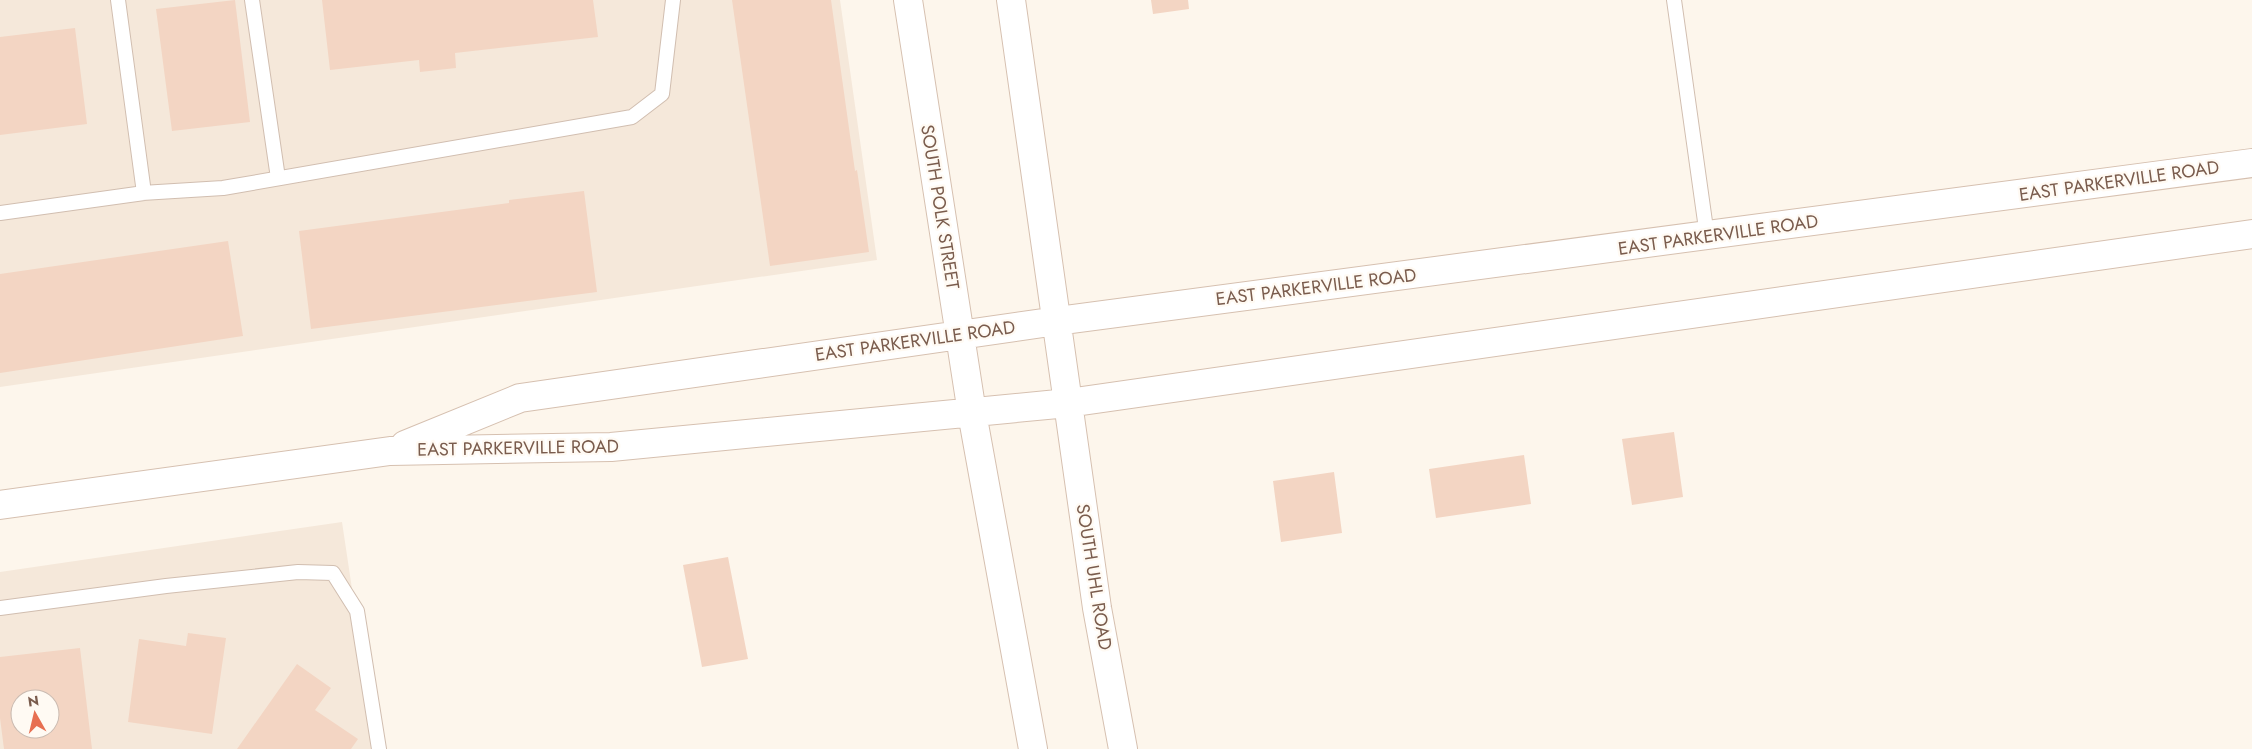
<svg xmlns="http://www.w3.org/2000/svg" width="2252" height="749" viewBox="0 0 2252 749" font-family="Jost,sans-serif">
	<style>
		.residential { fill: #f5e8da; fill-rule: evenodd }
		.building { fill: #f3d5c3; fill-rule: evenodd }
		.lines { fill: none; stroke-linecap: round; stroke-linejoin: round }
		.lane-casing { stroke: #d1beb0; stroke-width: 16 }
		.secondary-casing { stroke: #d6c0b0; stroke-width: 30 }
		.lane { stroke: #fff; stroke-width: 14 }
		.secondary { stroke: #fff; stroke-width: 28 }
		.labels { text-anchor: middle; stroke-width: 4.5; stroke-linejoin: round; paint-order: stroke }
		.street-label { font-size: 18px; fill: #7a5c4d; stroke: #fffaf3 }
	</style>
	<rect width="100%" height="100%" fill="#fdf6ec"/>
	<path class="residential" d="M0 0H840L877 260 0 387Z
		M342 522 376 749H0V572ZM20 699H50V729H20Z"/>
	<path class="building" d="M235 0 250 122 172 131 156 9Z
		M322 0H593L598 37 455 53 456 68 420 72 419 60 330 70Z
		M732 0H831L855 171 857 170 869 252 770 266Z
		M1151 0H1188L1189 9 1153 14Z
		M75 28 87 124 0 135V37Z
		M584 191 597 292 311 329 299 231 509 203V200Z
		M228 241 243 336 0 373V274Z
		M1674 432 1683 497 1632 505 1622 439Z
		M1524 455 1531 504 1436 518 1429 469Z
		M1334 472 1342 533 1281 542 1273 481Z
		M728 557 748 659 702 667 683 565Z
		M188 633 226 638 212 734 128 722 139 639 186 646Z
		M80 648 92 749H4L0 718V657ZM20 699H50V729H20Z
		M297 664 331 688 315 710 358 739 351 749H237Z"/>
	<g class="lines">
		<g class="lane-casing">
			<path id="lane" d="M252 0 278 178
				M1674 0 1707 236
				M142 193 223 188 632 117 662 94 673 0
				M0 213 144 193 118 0
				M0 608 166 586 298 572 333 573 357 611 379 749"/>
		</g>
		<g class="secondary-casing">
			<path id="secondary" d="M908 0 972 413 1033 749
				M1011 0 1097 608 1123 749
				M405 445 520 398 1057 321 2252 163
				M0 505 390 451 611 447 1068 403 2252 234"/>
		</g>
		<use href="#lane" class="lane"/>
		<use href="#secondary" class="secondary"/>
	</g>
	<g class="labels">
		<g class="street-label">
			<text transform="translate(2119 181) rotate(-8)" y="6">EAST PARKERVILLE ROAD</text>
			<text transform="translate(940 207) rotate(81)" y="6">SOUTH POLK STREET</text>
			<text transform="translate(1718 235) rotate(-8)" y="6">EAST PARKERVILLE ROAD</text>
			<text transform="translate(1316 287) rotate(-7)" y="6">EAST PARKERVILLE ROAD</text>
			<text transform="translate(915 341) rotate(-8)" y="6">EAST PARKERVILLE ROAD</text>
			<text transform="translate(518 448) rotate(-1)" y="6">EAST PARKERVILLE ROAD</text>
			<text transform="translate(1094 577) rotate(81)" y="6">SOUTH UHL ROAD</text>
		</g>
	</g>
	<g transform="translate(35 714) rotate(352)"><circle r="24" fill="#fffaf3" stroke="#cabbb1"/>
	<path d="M0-4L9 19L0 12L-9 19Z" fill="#e76f51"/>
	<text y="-8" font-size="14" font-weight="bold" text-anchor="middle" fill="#7a5c4d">N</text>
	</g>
</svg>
